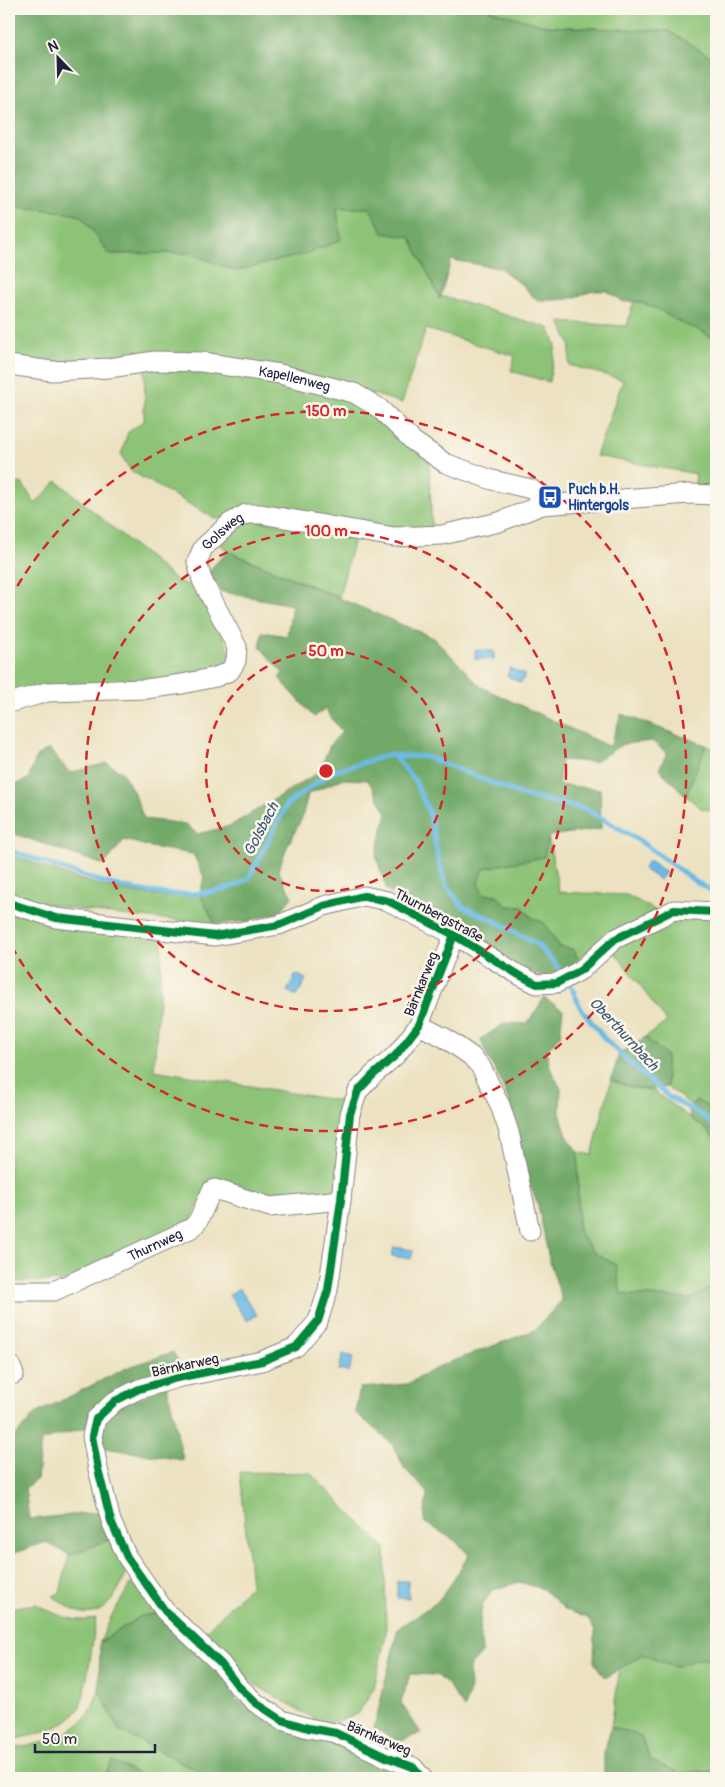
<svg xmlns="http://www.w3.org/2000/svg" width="725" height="1787" viewBox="0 0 725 1787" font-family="Pangolin,sans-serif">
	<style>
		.green { fill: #8cc376; stroke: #577258 }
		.forest { fill: #71a967; stroke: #4a6651 }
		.water { fill: #6bbae5; stroke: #466e90 }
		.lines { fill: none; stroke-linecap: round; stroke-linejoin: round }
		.stream { stroke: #6bbae5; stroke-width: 5 }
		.street-casing { stroke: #87827e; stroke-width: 21 }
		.street { stroke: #fff; stroke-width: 19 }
		.cycleway-casing { stroke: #fbf7ec; stroke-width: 11 }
		.cycleway { stroke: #00873e; stroke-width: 8 }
		.ring { fill: none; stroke: #d62828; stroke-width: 2.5; stroke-dasharray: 9 6 }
		.labels { text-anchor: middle; stroke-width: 5; stroke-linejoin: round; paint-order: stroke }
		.street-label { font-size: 14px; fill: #22223b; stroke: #fbf7ec }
		.transit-label { font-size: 14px; font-weight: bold; fill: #164399; stroke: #fbf7ec; text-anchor: start }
		.water-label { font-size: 15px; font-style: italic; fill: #3c5776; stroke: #fbf7ec }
		.centre { fill: #d62828; stroke: #fbf7ec; stroke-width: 2.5 }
		.ring-label { font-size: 15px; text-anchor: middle; font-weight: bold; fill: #d62828; stroke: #fbf7ec; stroke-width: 5; stroke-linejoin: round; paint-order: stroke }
	</style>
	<rect width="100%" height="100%" fill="#fbf7ec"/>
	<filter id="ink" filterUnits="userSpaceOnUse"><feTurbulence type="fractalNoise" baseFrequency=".02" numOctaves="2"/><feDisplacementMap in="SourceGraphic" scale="10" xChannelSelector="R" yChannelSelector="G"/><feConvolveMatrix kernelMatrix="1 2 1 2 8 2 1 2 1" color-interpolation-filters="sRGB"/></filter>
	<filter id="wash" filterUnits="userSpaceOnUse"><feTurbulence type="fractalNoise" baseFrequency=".0096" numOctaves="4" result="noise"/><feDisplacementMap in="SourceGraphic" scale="20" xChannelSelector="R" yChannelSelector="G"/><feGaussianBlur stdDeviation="1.12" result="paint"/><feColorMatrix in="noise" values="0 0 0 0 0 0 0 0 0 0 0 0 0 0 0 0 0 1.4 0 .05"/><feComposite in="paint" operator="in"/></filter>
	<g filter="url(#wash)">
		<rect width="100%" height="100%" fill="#ece2c1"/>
		<path class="green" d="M485 9H716V60L669 31 547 26Z
			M9 196 17 207 56 211 82 216 109 254 190 253 235 271 270 262 337 208H371L383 233 410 237 441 296 549 328 556 345 549 382 511 371 515 356 426 329 402 403 318 377 21 361 9 356Z
			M634 300 663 311 682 323 699 330 716 341V491L694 489 696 474 596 456 623 380 569 365 570 344 560 322 627 326Z
			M171 366 275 377 367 406 429 459 432 531 214 518 131 471 121 455 128 432 144 421 145 368Z
			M57 481 177 581 203 590 231 655 226 667 215 673 9 699V485L22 483 35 504Z
			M248 520 355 535 339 597 227 551 218 541Z
			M706 745 716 751V811L702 809 686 796Z
			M548 836 559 892 627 895 655 910 578 959 573 949 560 947 544 923 531 917 523 907 507 906 497 895 483 894 478 882 485 868 544 857Z
			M9 854C69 876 135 904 200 894L215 924C145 917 76 914 9 894Z
			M9 912 163 937 154 1070 346 1102 337 1196 276 1201 242 1193 210 1178 191 1221 66 1281 9 1282Z
			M699 916 716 918V1112L697 1101 691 1105 667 1087 666 1055 645 1037 667 1022 614 951C643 932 665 923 699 916Z
			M611 1080 632 1088 652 1090 708 1131 716 1141V1284L691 1299 621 1294 616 1265 593 1252 578 1231V1152L592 1155Z
			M240 1472 310 1473 385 1548 386 1634 374 1688 358 1714 325 1725 254 1684 201 1636 251 1585Z
			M112 1539 129 1568C119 1589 106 1623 76 1611 68 1608 60 1601 53 1596L60 1593 69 1555Z
			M135 1581 161 1613 141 1616 100 1642 111 1617 130 1585Z
			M36 1604C56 1615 73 1623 96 1619 93 1636 86 1700 78 1710 62 1730 33 1736 9 1740V1608Z
			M643 1654C652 1658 664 1665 674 1666 689 1667 697 1650 716 1665V1771L679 1773 650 1760 641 1736 611 1727 620 1668Z
			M99 1690 119 1730 212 1778H146L112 1761 106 1773 108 1778H9V1749C37 1745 70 1738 88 1715 93 1708 96 1697 99 1690Z"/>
		<path class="forest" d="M9 9H485L547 26 669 31 716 60V341C707 331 693 329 681 323 663 313 645 298 624 302L607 291H593L569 299 537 301 522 285 500 268 451 260 440 299 410 237 383 233 370 208H337L341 240 306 254 235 271 190 253 109 254 82 216 56 211 17 207 9 196Z
			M227 551 434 638 481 687 610 747 621 714 706 745 686 796 659 769 667 753 652 741 623 744 594 762 561 760 558 785 600 789 601 829 549 836 544 857 485 868 478 882 483 894 497 895 507 906 523 907 531 917 544 923 559 947 573 949 578 959 564 975 543 977 518 966 425 909 387 891 376 856 387 813 368 780 342 779 308 794 302 818 288 845 278 870 292 897 280 912 248 921 215 924 200 894 204 877 193 854 155 848 124 840 104 865 9 832V787L28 779 37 756 49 749 70 773 107 763 123 773 135 795 144 819 186 824 197 834 230 826 319 772 330 745 342 732 325 709 314 717 279 678 283 673 260 647 262 632 287 636 292 605 218 591 209 571Z
			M544 998 563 1010 560 1035 546 1051 551 1070 561 1089 560 1113 567 1136 578 1152V1231L593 1252 616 1265 621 1294 691 1299 716 1284V1665C697 1650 689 1667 674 1666 664 1665 652 1658 643 1654L605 1678 594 1662 595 1631 588 1618 566 1610 543 1589 519 1582 493 1590 482 1605 480 1623 482 1653 469 1667 470 1691 464 1708 449 1686 437 1675 410 1674 401 1703 421 1733 399 1742 374 1728 398 1628 437 1602 448 1588 469 1555 454 1540 424 1522 427 1492 405 1469 392 1444 355 1412 360 1388 407 1384 440 1366 535 1330 562 1300 549 1259 538 1205 528 1180 513 1122 509 1101 499 1077 486 1054 481 1039 505 1023 527 1024Z
			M645 1037 666 1055 667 1087C645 1092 631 1087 611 1080L619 1054Z
			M697 1100 716 1112V1141L708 1131 691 1118 688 1109Z
			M173 1352 183 1369 85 1428 41 1441 37 1479 25 1488 29 1519 102 1512 112 1539 69 1555 46 1542 11 1554 14 1579 9 1598V1443L35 1414 126 1368Z
			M167 1385 183 1460 98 1447 97 1431 108 1414Z
			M161 1613 227 1682 237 1700 276 1724 399 1766 410 1775 408 1778H212L119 1730 99 1690 100 1642 141 1616Z
			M611 1727 641 1736 650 1760 679 1773 716 1771V1778H600L604 1774V1753Z
			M112 1761 146 1778H108L106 1773Z"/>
		<path class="water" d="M475 650 494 651V659H475Z
			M510 668 525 675 521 683 507 676Z
			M649 860 666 872 660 880 643 869Z
			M296 974 306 979 297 996 287 991Z
			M394 1247 413 1250 411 1259 392 1256Z
			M239 1288 257 1315 247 1321 229 1295Z
			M343 1354 353 1357 349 1372 339 1370Z
			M397 1581H408L409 1598H397Z"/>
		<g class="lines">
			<path class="stream" d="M393 755 415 781 430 815 439 863 446 885 462 906 503 925 538 945 561 971
				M9 850C73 872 141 903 210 892 224 890 237 887 249 878L287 804 332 772 388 755 427 757 525 796 586 809 640 841 696 882 716 893
				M571 986 580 1007 604 1038 632 1065 670 1098 700 1114 716 1127"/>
		</g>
	</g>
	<g filter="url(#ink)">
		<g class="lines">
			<g class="street-casing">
				<g id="street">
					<path id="s1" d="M9 365 52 371 109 368 155 361 202 362 280 374 354 393 379 408 413 441 445 463 492 480 531 489 539 495 542 505"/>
					<path id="s2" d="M9 703 47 692 146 689 182 684 216 677 230 671 236 661 237 647 202 580 197 562 203 548 230 523 246 514H261L394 537 442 535 499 522 542 505 689 494 716 495"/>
					<path d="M9 903 56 918 215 936 279 925 324 906 364 896 388 901 454 935 519 975 537 984 557 983 581 970 615 939 674 910 716 912"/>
					<path d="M419 1025 445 1038 471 1056 481 1067 500 1105 509 1132 530 1231"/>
					<path id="s3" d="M9 1291H54L192 1228 198 1221 212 1190 215 1189 270 1207 341 1200"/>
					<path d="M9 1363 14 1374"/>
					<path d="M422 1778 413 1767 386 1757 336 1733 308 1728 282 1720 256 1703 238 1686 221 1664 165 1611 127 1557 111 1521 98 1469 92 1436 96 1419 115 1401 139 1389 177 1378 262 1361 296 1347 318 1321 328 1290 341 1200 350 1114 358 1091 373 1075 396 1055 419 1025 454 935"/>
				</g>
			</g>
			<use href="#street" class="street"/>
			<g class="cycleway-casing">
				<path id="cycleway" d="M9 903 56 918 215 936 279 925 324 906 364 896 388 901 454 935 519 975 537 984 557 983 581 970 615 939 674 910 716 912
					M422 1778 413 1767 386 1757 336 1733 308 1728 282 1720 256 1703 238 1686 221 1664 165 1611 127 1557 111 1521 98 1469 92 1436 96 1419 115 1401 139 1389 177 1378 262 1361 296 1347 318 1321 328 1290 341 1200 350 1114 358 1091 373 1075 396 1055 419 1025 454 935"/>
			</g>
			<use href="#cycleway" class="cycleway"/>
		</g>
	</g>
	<g class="ring">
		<circle cx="326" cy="771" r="120"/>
		<circle cx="326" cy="771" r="240"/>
		<path d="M10 599A360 360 0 1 1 10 943"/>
	</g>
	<defs>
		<g id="bus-square" transform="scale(1.25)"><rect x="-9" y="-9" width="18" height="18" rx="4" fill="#1a4fb4" stroke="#fbf7ec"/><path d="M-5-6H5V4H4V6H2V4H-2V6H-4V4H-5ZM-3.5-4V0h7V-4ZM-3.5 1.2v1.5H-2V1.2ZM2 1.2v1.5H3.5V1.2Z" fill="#fff"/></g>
	</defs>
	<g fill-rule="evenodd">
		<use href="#bus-square" x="550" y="497"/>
	</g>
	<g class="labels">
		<g class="street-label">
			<text dy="5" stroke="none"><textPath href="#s1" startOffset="288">Kapellenweg</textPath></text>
			<text dy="5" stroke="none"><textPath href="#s2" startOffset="386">Golsweg</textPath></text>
			<text transform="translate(439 915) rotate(28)" y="5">Thurnbergstraße</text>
			<text transform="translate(421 984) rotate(-68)" y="5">Bärnkarweg</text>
			<text dy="5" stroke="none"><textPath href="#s3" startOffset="156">Thurnweg</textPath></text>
			<text transform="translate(185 1365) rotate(-12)" y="5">Bärnkarweg</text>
			<text transform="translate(379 1738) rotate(23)" y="5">Bärnkarweg</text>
		</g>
		<g class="transit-label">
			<text x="568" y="494">Puch b.H.<tspan x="568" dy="16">Hintergols</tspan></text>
		</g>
		<g class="water-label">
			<text transform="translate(261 829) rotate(-62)" y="5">Golsbach</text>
			<text transform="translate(624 1034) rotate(47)" y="5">Oberthurnbach</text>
		</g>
	</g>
	<circle cx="326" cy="771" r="8" class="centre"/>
	<g class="ring-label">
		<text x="326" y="416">150 m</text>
		<text x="326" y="536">100 m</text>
		<text x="326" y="656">50 m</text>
	</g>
	<rect width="725" height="1787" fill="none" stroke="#fbf7ec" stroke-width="30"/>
	<g transform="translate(58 58) rotate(337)" stroke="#fbf7ec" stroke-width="4" paint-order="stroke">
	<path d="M0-4L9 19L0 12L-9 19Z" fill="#22223b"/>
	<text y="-8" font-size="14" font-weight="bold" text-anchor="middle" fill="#22223b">N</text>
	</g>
	<path d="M35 1744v8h120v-8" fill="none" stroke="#22223b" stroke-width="2.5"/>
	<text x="42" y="1744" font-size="15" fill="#22223b" stroke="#fbf7ec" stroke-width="4" paint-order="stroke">50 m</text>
</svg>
